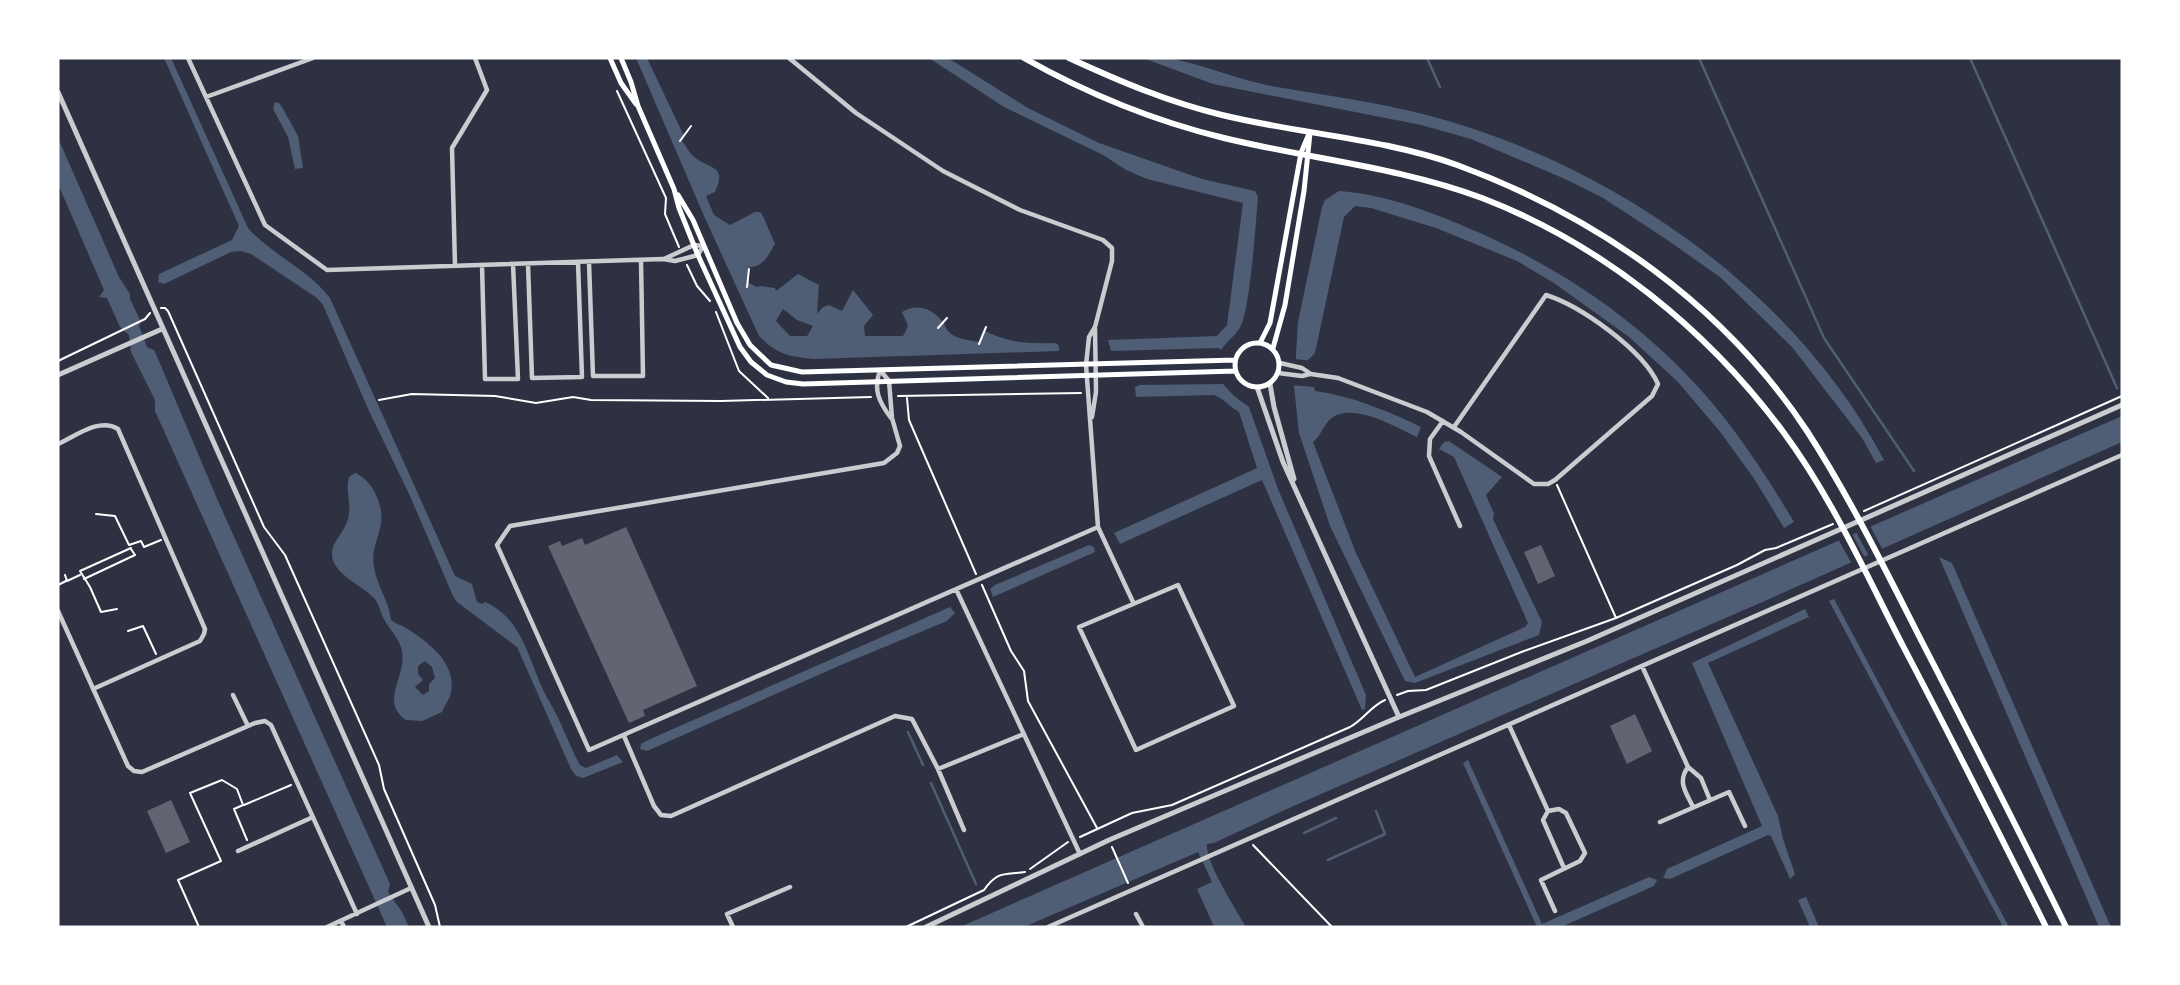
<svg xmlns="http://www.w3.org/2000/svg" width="2180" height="985" viewBox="0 0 2180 985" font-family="Cabin,sans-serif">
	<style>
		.water { fill: #4f5d75; fill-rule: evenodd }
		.pier { fill: #2d3142 }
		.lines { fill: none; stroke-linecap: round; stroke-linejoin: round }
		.stream { stroke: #4f5d75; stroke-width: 2.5 }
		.building { fill: #626471 }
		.path { stroke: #fff; stroke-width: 2 }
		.minor { stroke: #caccd0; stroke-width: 4.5 }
		.tertiary { stroke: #caccd0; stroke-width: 5 }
		.secondary { stroke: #fff; stroke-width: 5 }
		.primary { stroke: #fff; stroke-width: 6 }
	</style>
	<rect width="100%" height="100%" fill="#2d3142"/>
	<path class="water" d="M164 58H171L248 228C272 255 308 269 330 298L455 576 472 584 477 602 482 604 485 602C526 620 529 667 549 701 561 721 569 745 580 765L586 768 617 755 623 762 583 778 576 776 571 769 517 647 457 602 453 596 410 496 369 411 323 305 317 298 251 254 241 251 231 252 164 284 158 282 159 274 232 240 239 226Z
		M636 58H647L684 136 682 141C687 147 690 155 697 159 714 170 726 167 715 192L706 196 714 215 730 225 755 212H760L763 216 775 244C768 255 764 267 749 267V283L757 287 760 286 775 288 776 291 798 274 819 285 817 314 823 307 829 305 842 311 853 290 873 315 864 326 865 336H903L908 326 902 312C917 303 931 308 942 321 945 323 945 328 948 331 954 339 969 340 979 342L985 331C1009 343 1029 344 1056 343L1059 346V351L814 359C788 356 778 355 759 336L704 216ZM783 309 797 320 813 326 807 336H790L776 321Z
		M929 58H948L1028 108 1099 143 1202 179 1255 191 1258 197C1256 220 1250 315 1239 329 1234 337 1226 342 1221 350L1219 348 1111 351 1108 340 1217 336 1227 325 1243 203 1147 179 1126 170 1103 155 1004 107Z
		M1143 58C1151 58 1161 56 1169 58 1204 65 1237 79 1271 86 1323 95 1377 102 1427 115 1611 163 1795 290 1884 460L1876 463 1862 438 1792 347 1720 277 1663 237 1603 198 1565 179 1471 139 1421 125 1213 84Z
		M275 102 279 103 282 107 298 136 303 168 295 169 288 137 273 109Z
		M58 138 119 277 130 294V299L141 322 139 326 147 347 154 350 156 354 218 501 390 884 388 892 402 912 409 927H387L155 411V400L131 352 129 335 120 327 107 298 99 297 104 290 58 184Z
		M1339 191C1382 194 1427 210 1466 227 1571 271 1664 337 1733 429 1755 459 1775 490 1794 522L1784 528 1755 480 1721 433 1678 382 1629 337 1554 283 1517 261 1436 228 1371 208 1355 206 1344 217 1315 353 1308 360 1315 391C1352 396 1388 411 1421 427L1417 437C1396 427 1355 403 1333 417 1323 424 1322 435 1313 442L1356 553 1415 677 1525 627 1528 623 1454 457 1439 449 1444 442 1449 441 1502 477 1486 495 1494 514 1493 519 1542 622 1539 635 1415 683 1405 681 1330 526 1299 433 1294 386 1298 322 1322 207 1325 200Z
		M1223 384 1234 396 1249 407 1278 489 1366 695 1365 709 1362 710 1262 480 1120 544 1114 533 1257 468 1239 412C1229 406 1224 399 1214 395L1136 397 1135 387 1140 385Z
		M2122 416V442L1767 600 1289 808 1214 843 1207 844C1205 861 1236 910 1246 927H1214L1197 889 1212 882 1198 852 1024 927H960Z
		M355 473C373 480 384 506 381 524 378 540 371 550 374 567 377 586 389 601 391 620 396 624 401 625 406 628 427 641 457 663 451 692 450 699 444 706 442 712L422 721 406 720C379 702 407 676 402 651 399 637 390 631 384 619 380 612 380 606 375 599 364 586 331 574 332 553 332 542 345 531 348 519 352 505 345 491 349 477ZM425 661 432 667 435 678 429 684V691L423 695 415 687 423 680 418 674V666Z
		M1089 545 1094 547 1095 552 993 597 990 589 995 585Z
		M1939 557 1952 563 2111 927H2099Z
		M1834 599 2009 927H2003L1829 601Z
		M950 607 955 613 947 621 841 665 647 751 640 749 641 744 648 740Z
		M1805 609 1809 617 1708 663 1778 816 1783 839 1795 874 1790 879 1771 836 1768 835 1670 879 1663 878 1667 869 1762 826 1692 663Z
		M1468 760 1542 924 1649 877 1657 880 1654 886 1561 927H1537L1463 763Z
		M1806 897 1819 927H1810L1798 900Z"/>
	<path class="pier" d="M1294 359 1313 361 1314 387 1291 385Z
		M1869 524 1884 552 1870 558 1855 530Z
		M1851 532 1866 560 1853 566 1837 537Z"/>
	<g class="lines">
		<path class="stream" d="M1427 58 1440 87
			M1699 58 1824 338 1914 471
			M1970 58 2117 388
			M908 732 923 765
			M931 783 976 884
			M1304 833 1336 818
			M1328 860 1385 834 1376 811"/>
	</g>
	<path class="building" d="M626 527 697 686 643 710 645 716 629 723 548 546 560 541 562 546 582 538 585 545Z
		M1541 545 1555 576 1538 584 1524 552Z
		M1635 714 1652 751 1627 764 1610 726Z
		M171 800 190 842 166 853 147 811Z"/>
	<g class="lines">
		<path class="path" d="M617 91 666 198 665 214 679 247
			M680 141 691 126
			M687 265 697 286 710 301
			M747 287 749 269
			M161 308H165L168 311 264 527 285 555 379 765 384 789 435 905 440 927
			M716 312 739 371 768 398
			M938 328 947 318
			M979 344 986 327
			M58 361 145 319 150 313
			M898 396 1081 393
			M907 398 909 420 976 574
			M379 400 412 394 495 396 536 403 573 397 591 400 721 401 871 397
			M1557 485 1616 618 1737 565 1765 550 1776 548 1833 524
			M1864 511 2122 396
			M96 514 115 516 129 545 141 541 144 547 161 540
			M65 575 67 581 80 575
			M84 579 135 555 131 549
			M58 585 66 581
			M982 585 1011 651 1024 671 1028 701 1097 828
			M117 609 101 612 90 587 80 571 131 548
			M128 631 143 626 156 654
			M1397 695 1408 691 1426 690 1524 651 1616 618
			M244 805 291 785
			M1080 837 1132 813 1172 805 1350 727C1364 719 1371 706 1385 700
			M1253 845 1332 927
			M1112 847 1128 883
			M1030 869 1068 842
			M199 927 178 880 221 861 190 793 222 780 237 789 243 805 234 809 247 840
			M906 927 984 890C998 870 1005 875 1025 872"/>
		<path class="minor" d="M188 58 265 225 327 270 663 259 675 261 698 255 703 246
			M789 58 856 113 943 171 1020 210 1103 240 1112 248V261L1095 327 1089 337 1086 365 1098 527 1133 602
			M206 97 313 58
			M664 259 694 245 703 246
			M589 262 593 376H643L641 260
			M528 264 532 378 582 377 578 262
			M482 265 485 379H518L513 264
			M455 266 452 148 487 90 475 58
			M1280 363 1302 368 1311 374 1338 378 1427 412 1461 432 1534 484H1548L1555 480 1652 396 1658 384C1643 350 1581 306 1546 295L1454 427
			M880 370 889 381 892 418 900 446 897 453 884 463 510 526 497 545 589 750 1098 527
			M880 370C873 390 879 402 891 418
			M1278 373 1302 376 1310 374
			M1092 417 1096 392 1095 328
			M1443 421 1430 439 1429 456 1460 526
			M58 444C76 436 99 417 118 429L205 629 204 634 200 641 93 689
			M1178 585 1234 706 1136 750 1079 627Z
			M956 589 1080 854
			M58 611 128 766 134 771 142 772 255 723 265 721 271 725 357 914
			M1642 666 1688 767C1677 782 1686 792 1693 807
			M233 695 248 726
			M1509 725 1548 811 1543 820 1564 868
			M624 736 654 806 661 815 671 816 895 716 912 719 938 769 1024 734
			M1688 767 1701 778 1710 800
			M938 769 964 830
			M1548 811 1559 809 1566 813 1585 853 1580 861 1541 880 1555 911
			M1660 822 1729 792 1745 826
			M238 851 313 817
			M1136 914 1143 927
			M341 921 344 927
			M327 927 411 888
			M733 927 727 914 790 887
			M1048 927 2122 455"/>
		<path class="tertiary" d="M58 92 429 927
			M58 375 162 329
			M1270 384 1274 407 1294 479
			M1257 387 1283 462 1399 717
			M926 927 1109 840 1399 717 1587 641 2122 405"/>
		<path class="secondary" d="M610 58 621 83 636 104
			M621 58 631 82 638 106 674 189 679 208 697 253 740 347 751 362 767 375 786 382 803 384 1236 371
			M678 195 693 220 737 323 750 345 771 365 802 372 1235 360
			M1235 365a22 22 0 1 1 44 0a22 22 0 1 1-44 0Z
			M1260 343 1270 323 1301 153 1308 136
			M1273 348 1285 305 1304 191 1310 133"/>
		<path class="primary" d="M1024 58C1086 93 1154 121 1224 138 1310 159 1399 167 1482 198 1602 244 1708 330 1784 433 1832 498 1866 574 1903 646 1952 739 1999 833 2046 927
			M1069 58C1119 81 1168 102 1222 115 1299 134 1382 138 1457 165 1598 217 1723 304 1807 431 1849 496 1884 567 1919 636 1969 733 2018 829 2066 927"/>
	</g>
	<rect width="2180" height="985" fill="none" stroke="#ffffff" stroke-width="119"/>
</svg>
